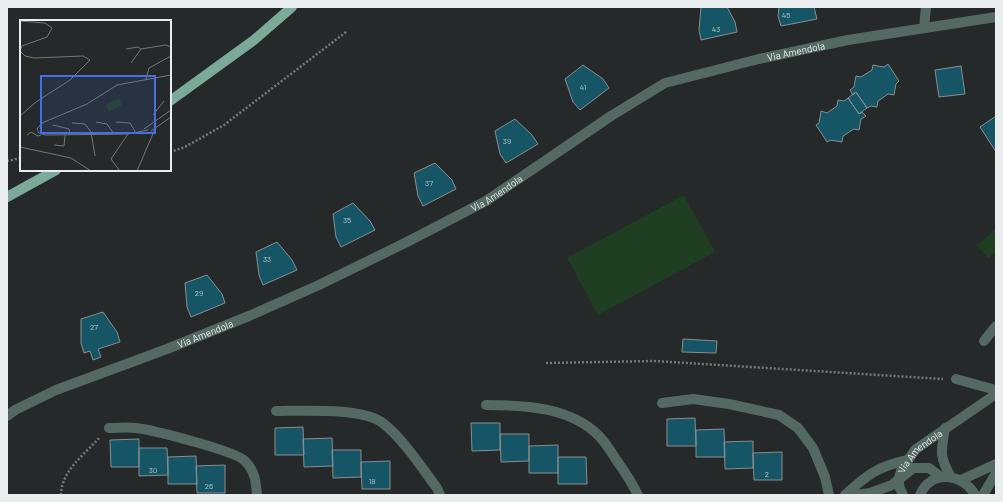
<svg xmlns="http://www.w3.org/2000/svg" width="1003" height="502" viewBox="0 0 1003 502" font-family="Barlow,sans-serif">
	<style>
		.green { fill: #1f3e22 }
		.building { fill: #155565; stroke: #8a8e8f }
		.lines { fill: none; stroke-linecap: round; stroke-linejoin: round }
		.path { stroke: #757979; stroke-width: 2.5; stroke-dasharray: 2 2; stroke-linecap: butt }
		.minor { stroke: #536961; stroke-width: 10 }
		.major { stroke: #7baa99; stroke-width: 10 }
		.labels { text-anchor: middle; stroke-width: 3; stroke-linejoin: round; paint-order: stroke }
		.number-label { font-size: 8px; fill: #b5c7cb }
		.street-label { font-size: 10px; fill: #eaeded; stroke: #1c1f1f }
		.inset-road { fill: none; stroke: #747777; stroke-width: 1 }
		.view { fill: #466edc; fill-opacity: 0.15; stroke: #466edc; stroke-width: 2 }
		.inset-edge { fill: none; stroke: #eaeded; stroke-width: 2 }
	</style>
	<rect width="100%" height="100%" fill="#252929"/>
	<path class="green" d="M684 195 715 252 598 315 567 258Z
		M996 228V251L989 258 977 246Z"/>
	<path class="building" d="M701 7H727L735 22 737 32 701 40 699 30Z
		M779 7H814L817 19 781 26 778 16Z
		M888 64 899 81 896 84 894 95 888 94 878 101 877 107 871 106 867 108 856 92 853 95 850 90 854 87 856 76 861 77 872 70 873 65 884 67Z
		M583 65 603 79 609 88 580 110 573 102 565 79Z
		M961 66 965 94 939 97 935 70Z
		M856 92 867 108 859 114 848 98Z
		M848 98 859 114 862 112 866 116 861 119 859 130 854 129 843 136 842 142 831 140 827 142 816 125 819 123 821 111 827 113 837 106 838 100 844 101Z
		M996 116V152L980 127Z
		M515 119 532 135 538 144 506 163 500 154 495 131Z
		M435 163 452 180 456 189 423 206 418 196 414 173Z
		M353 203 370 221 375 230 341 247 336 237 333 214Z
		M277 242 292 260 297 270 263 285 259 275 256 252Z
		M207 275 222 294 225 303 191 317 187 307 185 283Z
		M103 312 117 332 120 342 98 349 101 357 93 360 90 351 84 353 81 343V319Z
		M683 339 717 341 716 353 682 352Z
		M695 418 696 446H667V419Z
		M471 423H500V450L472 451Z
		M303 427 304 455H275V428Z
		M724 429 725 457H696V430Z
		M500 434H529V461L501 462Z
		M332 438 333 466 304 467 303 439Z
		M139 439V467H111L110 440Z
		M753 441V468L725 469 724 442Z
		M558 445V473H529V446Z
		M139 448H167L168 475 139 476Z
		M332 450H361V477L333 478Z
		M782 452V480H754L753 453Z
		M196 456 197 484H168V457Z
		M558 457H586L587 484H558Z
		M390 461V489H362L361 462Z
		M225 465V493H197L196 466Z"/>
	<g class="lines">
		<path class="path" d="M170 152 185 147 224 125 346 32
			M7 161 21 158
			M546 363 654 361 943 379
			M61 495C61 471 85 454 100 437"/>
		<g class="minor">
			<path d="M924 28 926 7"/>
			<path d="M984 341 996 326"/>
			<path d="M956 379 996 390"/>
			<path d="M662 403 693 399 729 404 779 415 798 428 813 448 825 477 829 495"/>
			<path d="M486 405C524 405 571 407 599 436 606 443 612 453 617 461 625 472 632 483 638 495"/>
			<path d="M276 411C302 411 365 407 384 424 405 441 421 467 437 488L440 495"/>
			<path id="s1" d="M7 416 15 410 56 390 167 349 249 316 319 285 405 243 486 201 611 116 665 83 759 59 848 40 996 17"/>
			<path d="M109 428C118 428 128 427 136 428 153 430 236 451 245 461 255 471 256 482 257 495"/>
			<path d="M945 428C941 451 939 457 951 477"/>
			<path d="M961 480 996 464"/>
			<path d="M845 495C867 475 878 466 908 460"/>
			<path d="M856 495 870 493 892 485 913 468H929L941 477"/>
			<path id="s2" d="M903 495 899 486V478L902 468 916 449 996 394"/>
			<path d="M920 495C931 469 963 473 975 495"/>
			<path d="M983 495 996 473"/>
		</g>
		<path class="major" d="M170 101 254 40 292 7
			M7 197 56 170"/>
	</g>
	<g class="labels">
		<g class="number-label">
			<text x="786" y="18">45</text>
			<text x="716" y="32">43</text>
			<text x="583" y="90">41</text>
			<text x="507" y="144">39</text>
			<text x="429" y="186">37</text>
			<text x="347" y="223">35</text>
			<text x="267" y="262">33</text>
			<text x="199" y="296">29</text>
			<text x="94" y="330">27</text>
			<text x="153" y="473">30</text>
			<text x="767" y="477">2</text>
			<text x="372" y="484">18</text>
			<text x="209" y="489">26</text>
		</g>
		<g class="street-label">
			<text dy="4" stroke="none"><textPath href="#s1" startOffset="875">Via Amendola</textPath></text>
			<text dy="4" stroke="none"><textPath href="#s1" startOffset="539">Via Amendola</textPath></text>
			<text dy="4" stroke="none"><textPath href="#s1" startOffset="215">Via Amendola</textPath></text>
			<text dy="4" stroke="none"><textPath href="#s2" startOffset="53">Via Amendola</textPath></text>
		</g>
	</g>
	<g transform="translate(20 20)">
		<rect width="151" height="151" fill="#252929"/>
		<path d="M99 78 102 85 89 92 86 85Z" fill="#1f3e22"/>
		<path class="inset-road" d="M0 1 25 3 32 8 27 17 2 26 0 31 5 36 14 38 63 36 70 40 50 60 16 82 0 96M106 29 118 27 121 29M111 43 121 29 146 25 151 27M126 59 129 48 151 36M133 95 144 81M76 102 87 104 94 114M96 102 110 103 116 113M52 103 65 104 71 112 75 136M33 105 49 109 50 115M124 109 151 90M128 110 108 114 25 115 19 113 17 109 22 103 67 84 97 65 151 55M131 111 151 97M7 115 11 112 18 116 21 115M34 125 44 126 45 115M0 127 51 138 71 151M100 151 91 139 108 114M117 151 135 109"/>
		<path class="view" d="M21 56H135V113H21Z"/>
		<rect width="151" height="151" class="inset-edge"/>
	</g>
	<rect width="1003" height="502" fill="none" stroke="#eaeded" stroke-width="16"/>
</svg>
